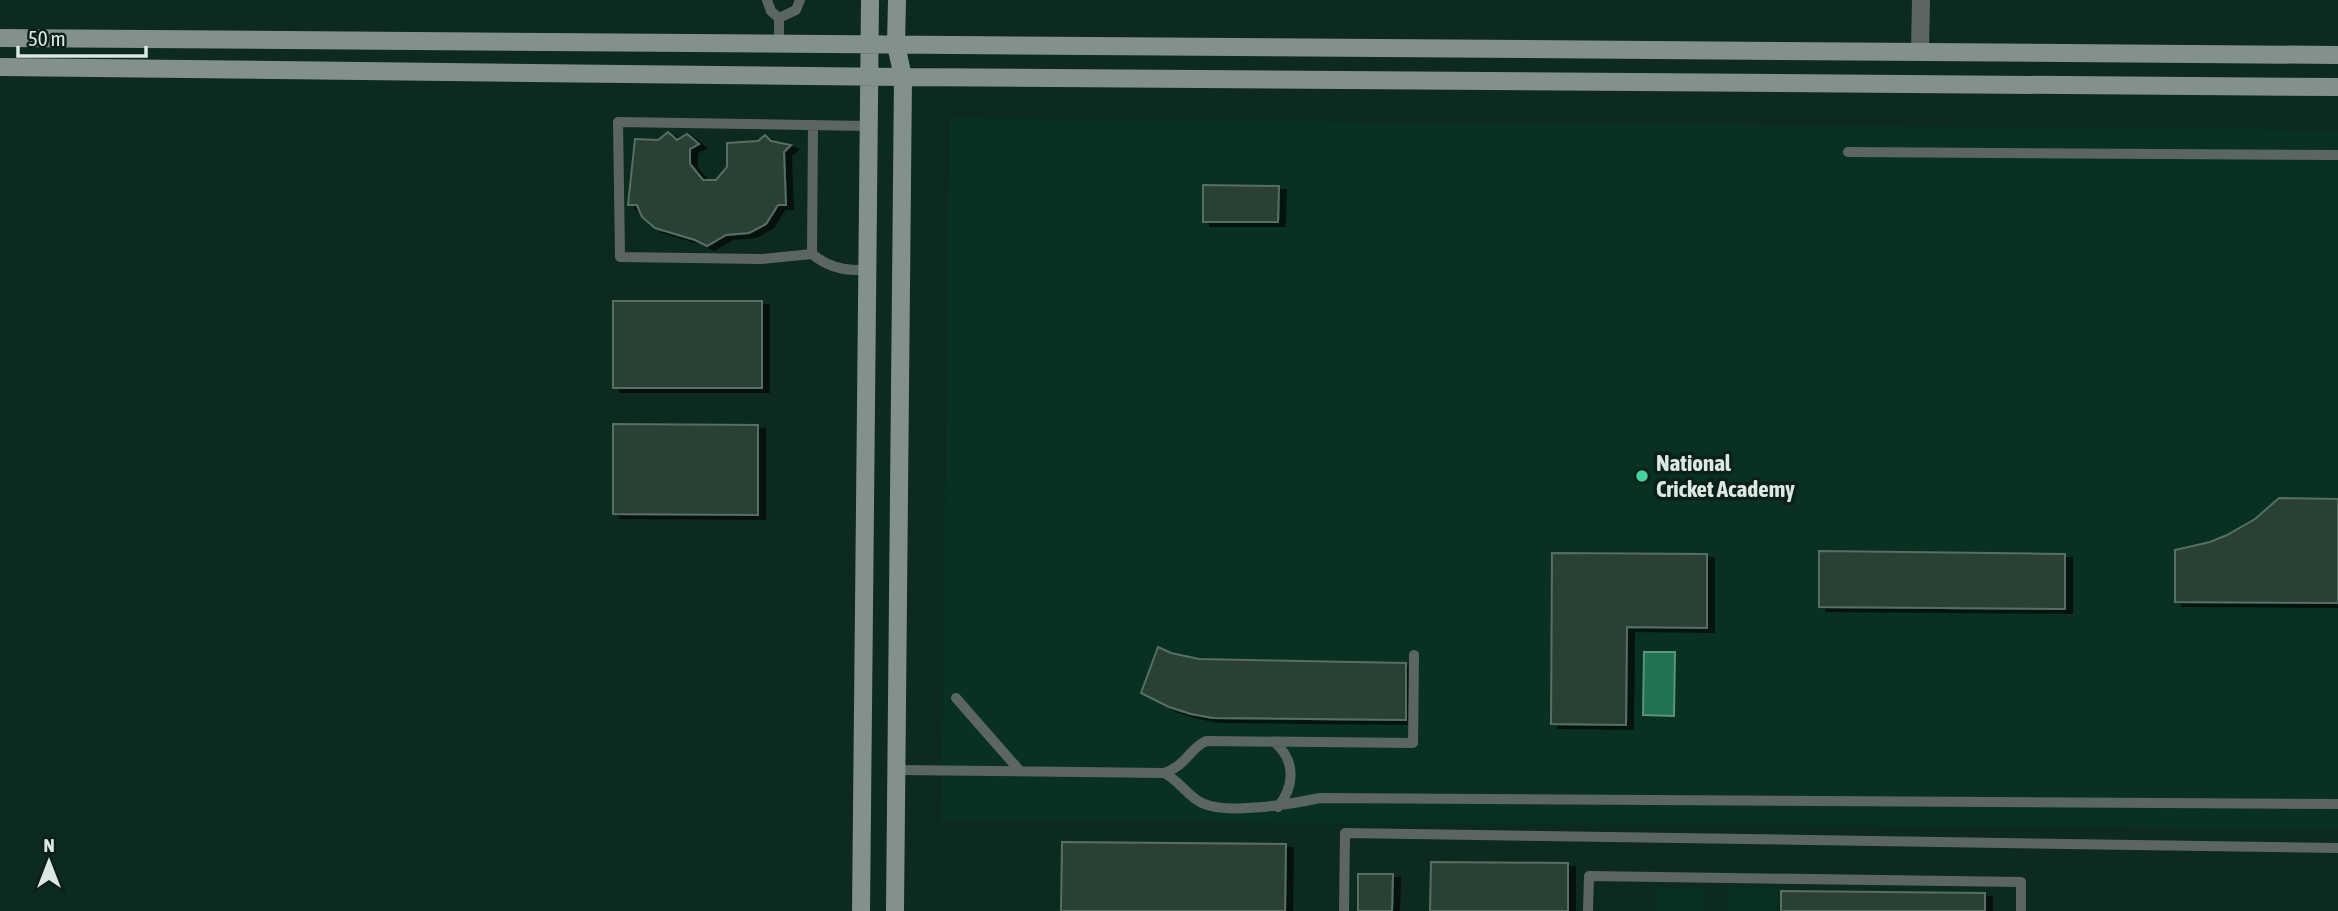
<svg xmlns="http://www.w3.org/2000/svg" width="2338" height="911" viewBox="0 0 2338 911" font-family="'Asap Condensed',sans-serif">
	<style>
		.built { fill: #0d2a1f }
		.green { fill: #083122 }
		.water { fill: #217153; stroke: #59957e; stroke-width: 2 }
		.building { fill: #2b4036; stroke: #576e63; stroke-width: 2; filter: url(#shadow) }
		.lines { fill: none; stroke-linecap: round; stroke-linejoin: round }
		.lane { stroke: #5c6661; stroke-width: 10 }
		.street { stroke: #5c6661; stroke-width: 18 }
		.secondary { stroke: #82928a; stroke-width: 18 }
		.poi-dot { fill: #44d49f; stroke: #0b2017; stroke-width: 2.5 }
		.labels { text-anchor: middle; stroke-width: 7; stroke-linejoin: round; paint-order: stroke }
		.poi-label { font-size: 23px; font-weight: bold; fill: #dce9e2; stroke: #0b2017; text-anchor: start }
	</style>
	<defs>
		<filter id="shadow"><feDropShadow dx="7" dy="4" stdDeviation="0" flood-color="#0009"/></filter>
	</defs>
	<rect width="100%" height="100%" fill="#0b2017"/>
	<path class="built" d="M0 0H2338V911H0Z"/>
	<path class="green" d="M950 118 2338 130V828L941 821Z
		M1657 888H1705L1704 911H1657Z
		M1729 888 1778 889 1777 911H1729Z"/>
	<path class="water" d="M1644 652H1675L1674 716 1643 715Z"/>
	<path class="building" d="M668 132 677 140 687 134 699 144 690 149V164L703 180H716L727 167V143L758 141 765 135 771 141 791 145 784 152 786 205H778L766 224 749 233 726 235 707 246 695 240 655 228 642 217 637 205H628L635 139 658 140Z
		M1203 185 1279 186 1278 222H1203Z
		M613 301H762V388H613Z
		M613 424 758 425V515L613 514Z
		M2279 498 2338 499V603L2175 602V550L2210 542 2227 535 2255 519Z
		M1819 551 2065 554V609L1819 607Z
		M1552 553 1707 554V628L1627 627 1626 725 1551 724Z
		M1158 647 1171 653 1199 659 1406 663V720L1213 718 1191 714 1169 707 1141 693Z
		M1062 842 1286 844 1285 911H1061Z
		M1431 862 1568 863V911H1430Z
		M1358 874H1393L1392 911H1358Z
		M1781 891 1985 893V911H1781Z"/>
	<g class="lines">
		<path class="lane" d="M767 0 771 11 779 18
			M779 18 796 10 800 0
			M779 44V18
			M1848 152 2338 155
			M812 254 813 125
			M867 269C847 272 828 267 812 254L761 259 620 257 618 122 869 126
			M956 698 1020 771
			M1274 742C1296 760 1295 786 1278 807
			M897 770 1164 773C1187 765 1189 749 1206 741L1413 743 1414 655
			M1164 773C1179 780 1187 796 1202 803 1227 815 1292 804 1320 798L2338 804
			M1344 911 1345 833 2338 848
			M1588 911 1589 876 2021 882V911"/>
		<path class="street" d="M1920 51 1921 0"/>
		<path class="secondary" d="M0 38 2338 55
			M0 67 903 77 2338 87
			M861 911 870 0
			M895 911 903 77 896 45 897 0"/>
	</g>
	<circle class="poi-dot" cx="1642" cy="476" r="7"/>
	<g class="labels">
		<g class="poi-label">
			<text x="1656" y="471">National<tspan x="1656" dy="26">Cricket Academy</tspan></text>
		</g>
	</g>
	<g transform="translate(49 862)" stroke="#0b2017" stroke-width="5" paint-order="stroke">
	<path d="M0-5L12 26L0 18L-12 26Z" fill="#dce9e2"/>
	<text y="-10" font-size="19" font-weight="bold" text-anchor="middle" fill="#dce9e2">N</text>
	</g>
	<path d="M18 46v10h128v-10" fill="none" stroke="#dce9e2" stroke-width="3.5"/>
	<text x="28" y="46" font-size="21" fill="#dce9e2" stroke="#0b2017" stroke-width="5" paint-order="stroke">50 m</text>
</svg>
